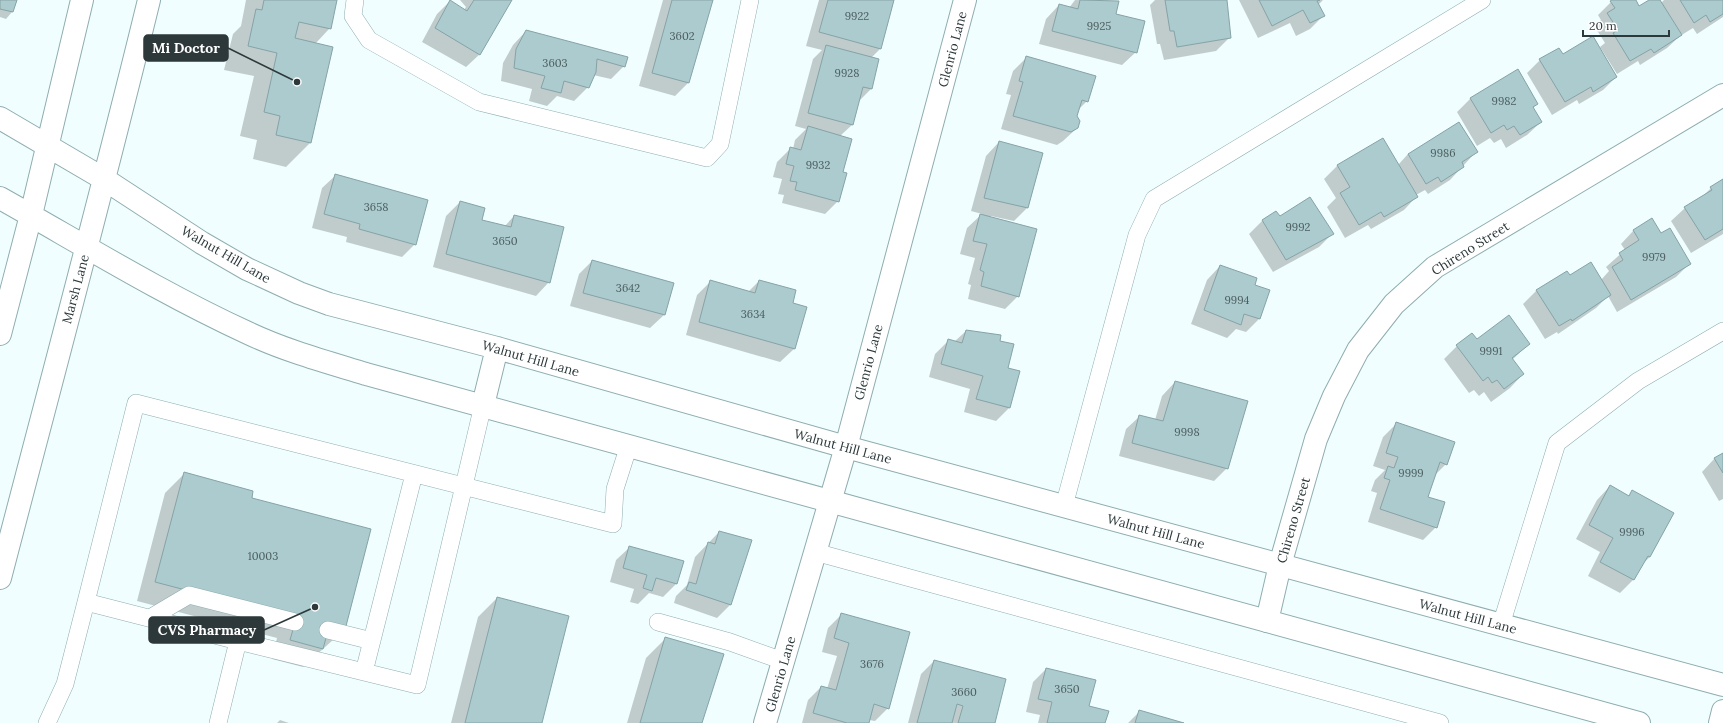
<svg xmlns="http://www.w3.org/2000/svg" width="1723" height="723" viewBox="0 0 1723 723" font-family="Lora,serif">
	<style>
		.shadow { fill: #0003 }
		.building { fill: #accbce; stroke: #85a3a6 }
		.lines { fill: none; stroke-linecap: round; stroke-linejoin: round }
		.service-casing { stroke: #8fadb0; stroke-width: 18 }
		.minor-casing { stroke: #8fadb0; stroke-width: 24 }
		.secondary-casing { stroke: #8fadb0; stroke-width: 24 }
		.service { stroke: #fff; stroke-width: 17 }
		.minor { stroke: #fff; stroke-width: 22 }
		.secondary { stroke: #fff; stroke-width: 22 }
		.labels { text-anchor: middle; stroke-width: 3.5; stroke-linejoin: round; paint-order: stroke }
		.number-label { font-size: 11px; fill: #4c5d5f }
		.street-label { font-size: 13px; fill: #2c383a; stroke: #fff }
		.leader { fill: none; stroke: #2c383a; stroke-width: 1.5 }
		.callout-dot { fill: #2c383a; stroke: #fff; stroke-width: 1.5 }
		.callout { fill: #2c383a; stroke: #2c383a; stroke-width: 1.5 }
		.callout-label { font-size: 14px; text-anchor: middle; font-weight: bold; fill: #fff }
	</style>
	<rect width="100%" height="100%" fill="#f1feff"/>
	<path class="shadow" d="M0 0H16L12 12 6 19 0 17Z
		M246 0H336L330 28 315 44 310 143 286 167 253 159 257 140 240 136 254 76 224 70 233 34 241 26Z
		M460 0H511L480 54 466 67 422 42 437 14 450 1 464 10 466 7Z
		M663 0H712L688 83 675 96 639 86Z
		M819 0H893L880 49 871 58 878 60 871 89 858 102 852 125 840 136 842 172 838 201 825 214 782 203 784 195 778 194 782 179 773 177 777 162 791 148 793 149 795 140 806 129 795 126 813 59 822 50 806 46Z
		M1075 0 1118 1 1115 14 1136 52 1122 65 1039 44 1046 19 1059 5 1069 8Z
		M1155 0H1226L1230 37 1216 51 1164 60 1160 44H1157L1150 5Z
		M1239 0H1323L1318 5 1323 16 1310 29 1296 36 1290 23 1258 38Z
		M1613 0H1635L1639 7 1651 0H1659L1661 3 1664 0H1723V17L1697 34 1693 28 1680 36 1667 48 1640 65 1638 61 1617 74 1600 47 1605 43 1595 27 1601 20 1598 15Z
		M526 31 624 66 611 79 593 75 588 87 574 101 557 96 547 106 529 101 532 89 501 81 503 63 513 45Z
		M1563 55 1616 77 1603 90 1579 104 1577 100 1552 115 1527 73 1540 60Z
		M1026 58 1087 101 1077 111 1076 116 1077 128 1063 141 1057 145 1001 129 1011 95 1006 94 1013 71Z
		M1518 70 1537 103 1533 108 1541 122 1527 135 1506 148 1501 139 1494 143 1490 138 1477 146 1457 112 1470 99Z
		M1383 139 1398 165 1408 154 1476 152 1450 180 1428 194 1425 190 1416 195 1417 196 1404 210 1371 229 1368 225 1345 238 1327 207 1336 198 1324 179 1337 166Z
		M999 142 1042 153 1027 208 1014 221 991 216 990 218 1018 296 1005 309 968 299 971 285 968 284 975 258 960 254 967 228 982 214 971 211 986 156Z
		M336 175 415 244 402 257 346 242 347 237 312 228 322 188Z
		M1723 180V234L1691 253 1671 221 1685 208 1701 198 1711 188Z
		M460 202 481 220 504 227 514 216 549 282 536 296 433 267 446 216Z
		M1276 212 1280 217 1332 234 1319 247 1273 272 1249 234 1262 221Z
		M1634 230 1660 234 1690 263 1676 277 1617 312 1608 296 1596 308 1558 334 1557 332 1545 339 1523 304 1536 291 1567 272 1570 277 1601 280 1609 271 1606 267 1625 250 1621 244Z
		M592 261 672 283 664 315 650 328 570 306 579 274Z
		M1220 266 1253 285 1269 290 1259 319 1246 332 1236 329 1227 338 1191 324 1207 280Z
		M711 281 748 292 759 281 791 303 806 307 794 349 780 362 686 335 697 295Z
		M966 331 998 342 1006 368 1019 372 1009 408 996 421 964 412 970 389 929 377 935 354 948 341 954 342Z
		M1476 341 1529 344 1512 360 1523 374 1510 388 1491 402 1484 392 1479 396 1474 390 1469 393 1444 359 1457 346Z
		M1175 382 1227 468 1214 481 1119 456 1126 429 1140 416 1155 420 1162 396Z
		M1397 423 1446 464 1434 476 1427 497 1436 527 1423 540 1368 522 1377 493 1371 491 1375 480 1385 470 1373 466 1383 437Z
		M1723 454V499L1719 501 1702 472 1715 458Z
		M184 474 250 498 344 630 303 667 272 659 277 638 137 601 165 493Z
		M1610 486 1628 496 1633 491 1650 557 1641 565 1634 579 1620 593 1588 576 1600 552 1576 539 1597 500Z
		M719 532 731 604 717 618 674 603 676 596 687 585 695 557Z
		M630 547 676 584 663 597 649 593 638 604 630 602 634 589 610 582 616 560Z
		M497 598 541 723H451L478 617Z
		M842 614 888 708 875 721 869 720 868 723H802L808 700 821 687 827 689 837 656 822 652 828 628Z
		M665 639 701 723H627L646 658Z
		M934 661 994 723H908L921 674Z
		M1046 669 1088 707 1104 723H1038L1040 715 1026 712 1033 682Z
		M1139 712 1180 723H1128Z
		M280 720 289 723H277Z"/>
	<path class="building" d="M0 0H17L13 12 0 9Z
		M264 0H337L331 29 299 22 295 38 333 47 311 143 276 135 280 116 264 112 277 53 248 46 256 9 262 10Z
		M450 0 467 11 474 0H512L480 55 435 28Z
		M672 0H713L689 83 652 73Z
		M828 0H894L881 49 819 32Z
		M1080 0 1119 1 1116 14 1145 21 1137 53 1052 31 1059 4 1078 9Z
		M1165 0H1227L1231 38 1177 47 1174 31H1170Z
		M1259 0H1320L1317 1 1325 16 1310 23 1303 10 1272 26Z
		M1612 0H1636L1639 6 1649 0H1660L1682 35 1654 53 1651 49 1630 61 1613 33 1618 30 1607 13 1615 8 1610 1Z
		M1680 0H1723V14L1710 22 1706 15 1694 23Z
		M526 30 628 57 625 67 597 59 596 72 589 88 564 81 561 93 541 88 545 76 514 68 516 49Z
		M1593 36 1617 77 1593 92 1591 87 1565 102 1539 59 1559 48 1563 54Z
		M826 45 879 59 872 89 863 87 853 125 808 113Z
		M1026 56 1096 76 1088 102 1082 100 1077 116 1080 121 1078 128 1071 132 1013 116 1023 82 1019 81Z
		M1518 69 1538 104 1533 107 1542 122 1520 135 1514 126 1507 130 1504 125 1491 133 1470 98Z
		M1459 122 1478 152 1462 162 1464 167 1441 182 1438 177 1426 184 1408 154Z
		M808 126 852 139 843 172 847 173 839 202 795 190 797 182 790 181 794 166 786 164 790 147 801 150Z
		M1383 138 1418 197 1384 217 1381 212 1359 225 1340 193 1350 187 1337 165Z
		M999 141 1043 153 1028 208 984 198Z
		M335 174 428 200 416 245 359 229 360 224 324 214Z
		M1723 179V229L1705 240 1684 207 1712 190 1710 187Z
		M1310 197 1334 234 1286 260 1262 220 1276 211 1280 216Z
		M460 201 485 208 482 220 511 227 514 215 564 227 550 283 446 254Z
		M980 214 1037 229 1019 297 981 286 984 272 980 270 987 244 973 241Z
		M1652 218 1661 233 1670 228 1691 264 1631 300 1612 267 1623 260 1619 253 1639 240 1633 230Z
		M592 260 674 283 665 315 583 293Z
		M1591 262 1611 295 1572 321 1571 319 1559 326 1536 290 1567 271 1570 275Z
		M1220 265 1257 278 1255 285 1270 290 1260 319 1244 314 1241 325 1204 310Z
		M710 280 755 293 759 280 796 290 793 303 807 307 795 349 699 322Z
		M1509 315 1530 344 1512 358 1524 374 1504 389 1497 380 1492 383 1488 377 1483 381 1456 345 1472 333 1477 339Z
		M966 330 1001 335 1000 341 1014 344 1008 368 1020 371 1010 408 976 399 983 376 941 364 948 339 962 343Z
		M1175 381 1248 401 1228 469 1132 443 1139 415 1163 421Z
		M1396 422 1455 442 1447 465 1440 462 1428 497 1445 502 1437 528 1380 509 1390 480 1384 478 1388 466 1394 468 1398 457 1386 453Z
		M1723 453V473L1714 458Z
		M184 472 253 491 252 498 371 529 345 630 329 627 323 649 290 640 296 619 155 582Z
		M1610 485 1629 496 1632 490 1674 513 1650 557 1648 556 1634 580 1600 562 1613 538 1589 525Z
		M719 531 752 540 731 605 686 590 689 582 696 584 708 542 715 544Z
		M629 546 684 561 677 584 656 578 652 591 643 588 647 575 623 568Z
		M497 597 569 616 542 723H465Z
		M841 613 910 632 889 709 874 704 869 723H847L813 713 821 686 836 690 849 643 834 638Z
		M665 637 724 654 702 723H640Z
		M934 660 1006 679 995 723H958L963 706 957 704 952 723H917Z
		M1046 668 1096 680 1089 706 1109 711 1105 723H1047L1052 702 1038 699Z
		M1139 710 1184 723H1135Z"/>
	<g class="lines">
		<g class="service-casing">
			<path id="service" d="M355 0 353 16 369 40 479 102 707 158 720 144 750 0
				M1064 506 1137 235 1154 199 1482 0
				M815 552 1440 723
				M86 602 136 403 613 524 615 489 629 445
				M150 618 189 595 295 622
				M658 622 730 642 783 661
				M1501 625 1557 443 1638 381 1723 331
				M328 630 372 641
				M364 672 414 474
				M47 723 65 684 86 602 238 641
				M218 723 238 641 417 685 483 405"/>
		</g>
		<g class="minor-casing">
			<path id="minor" d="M1267 621 1280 565 1316 439 1334 396 1358 350 1394 304 1435 267 1723 95
				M765 723 846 447 965 0
				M1720 723 1723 711"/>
		</g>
		<g class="secondary-casing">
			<path id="secondary" d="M0 118 104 179 202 243 247 269 299 293 329 304 497 348 846 447 1723 685
				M0 198C82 244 163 294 248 333 286 351 327 362 366 374L1639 723
				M0 334 31 215 82 0
				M483 405 497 348
				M0 578C50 386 102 193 149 0"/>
		</g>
		<use href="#service" class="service"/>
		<use href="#minor" class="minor"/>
		<use href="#secondary" class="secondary"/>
	</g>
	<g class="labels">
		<g class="number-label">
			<text x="857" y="20">9922</text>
			<text x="1099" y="30">9925</text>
			<text x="682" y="40">3602</text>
			<text x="555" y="67">3603</text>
			<text x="847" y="77">9928</text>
			<text x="1504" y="105">9982</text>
			<text x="1443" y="157">9986</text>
			<text x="818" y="169">9932</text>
			<text x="376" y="211">3658</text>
			<text x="1298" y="231">9992</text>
			<text x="505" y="245">3650</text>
			<text x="1654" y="261">9979</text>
			<text x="628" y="292">3642</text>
			<text x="1237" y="304">9994</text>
			<text x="753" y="318">3634</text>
			<text x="1491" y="355">9991</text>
			<text x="1187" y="436">9998</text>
			<text x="1411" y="477">9999</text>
			<text x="1632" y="536">9996</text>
			<text x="263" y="560">10003</text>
			<text x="872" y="668">3676</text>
			<text x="1067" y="693">3650</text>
			<text x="964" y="696">3660</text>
		</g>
		<g class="street-label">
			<text transform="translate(952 49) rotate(-75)" y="5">Glenrio Lane</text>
			<text transform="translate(1470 248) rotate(-32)" y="5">Chireno Street</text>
			<text transform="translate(226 254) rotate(30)" y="5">Walnut Hill Lane</text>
			<text transform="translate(75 289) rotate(-75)" y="5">Marsh Lane</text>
			<text transform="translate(531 358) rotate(16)" y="5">Walnut Hill Lane</text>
			<text transform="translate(868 362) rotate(-75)" y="5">Glenrio Lane</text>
			<text transform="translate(843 446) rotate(15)" y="5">Walnut Hill Lane</text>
			<text transform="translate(1293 520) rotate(-74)" y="5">Chireno Street</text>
			<text transform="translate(1156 531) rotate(15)" y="5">Walnut Hill Lane</text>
			<text transform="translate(1468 616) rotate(15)" y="5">Walnut Hill Lane</text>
			<text transform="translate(780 674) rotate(-74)" y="5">Glenrio Lane</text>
		</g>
	</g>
	<path class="leader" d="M297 82L228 48M315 607L264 630"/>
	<g class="callout-dot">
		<circle cx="297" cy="82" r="4"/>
		<circle cx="315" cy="607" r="4"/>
	</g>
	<g class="callout">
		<rect x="144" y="35" width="84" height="26" rx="4"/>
		<rect x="149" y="617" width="115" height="26" rx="4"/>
	</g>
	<g class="callout-label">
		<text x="186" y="53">Mi Doctor</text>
		<text x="207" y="635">CVS Pharmacy</text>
	</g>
	<path d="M1583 30v6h86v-6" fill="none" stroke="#2c383a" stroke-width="2"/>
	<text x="1589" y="30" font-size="12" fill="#2c383a" stroke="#ffffff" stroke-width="3" paint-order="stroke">20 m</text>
</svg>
